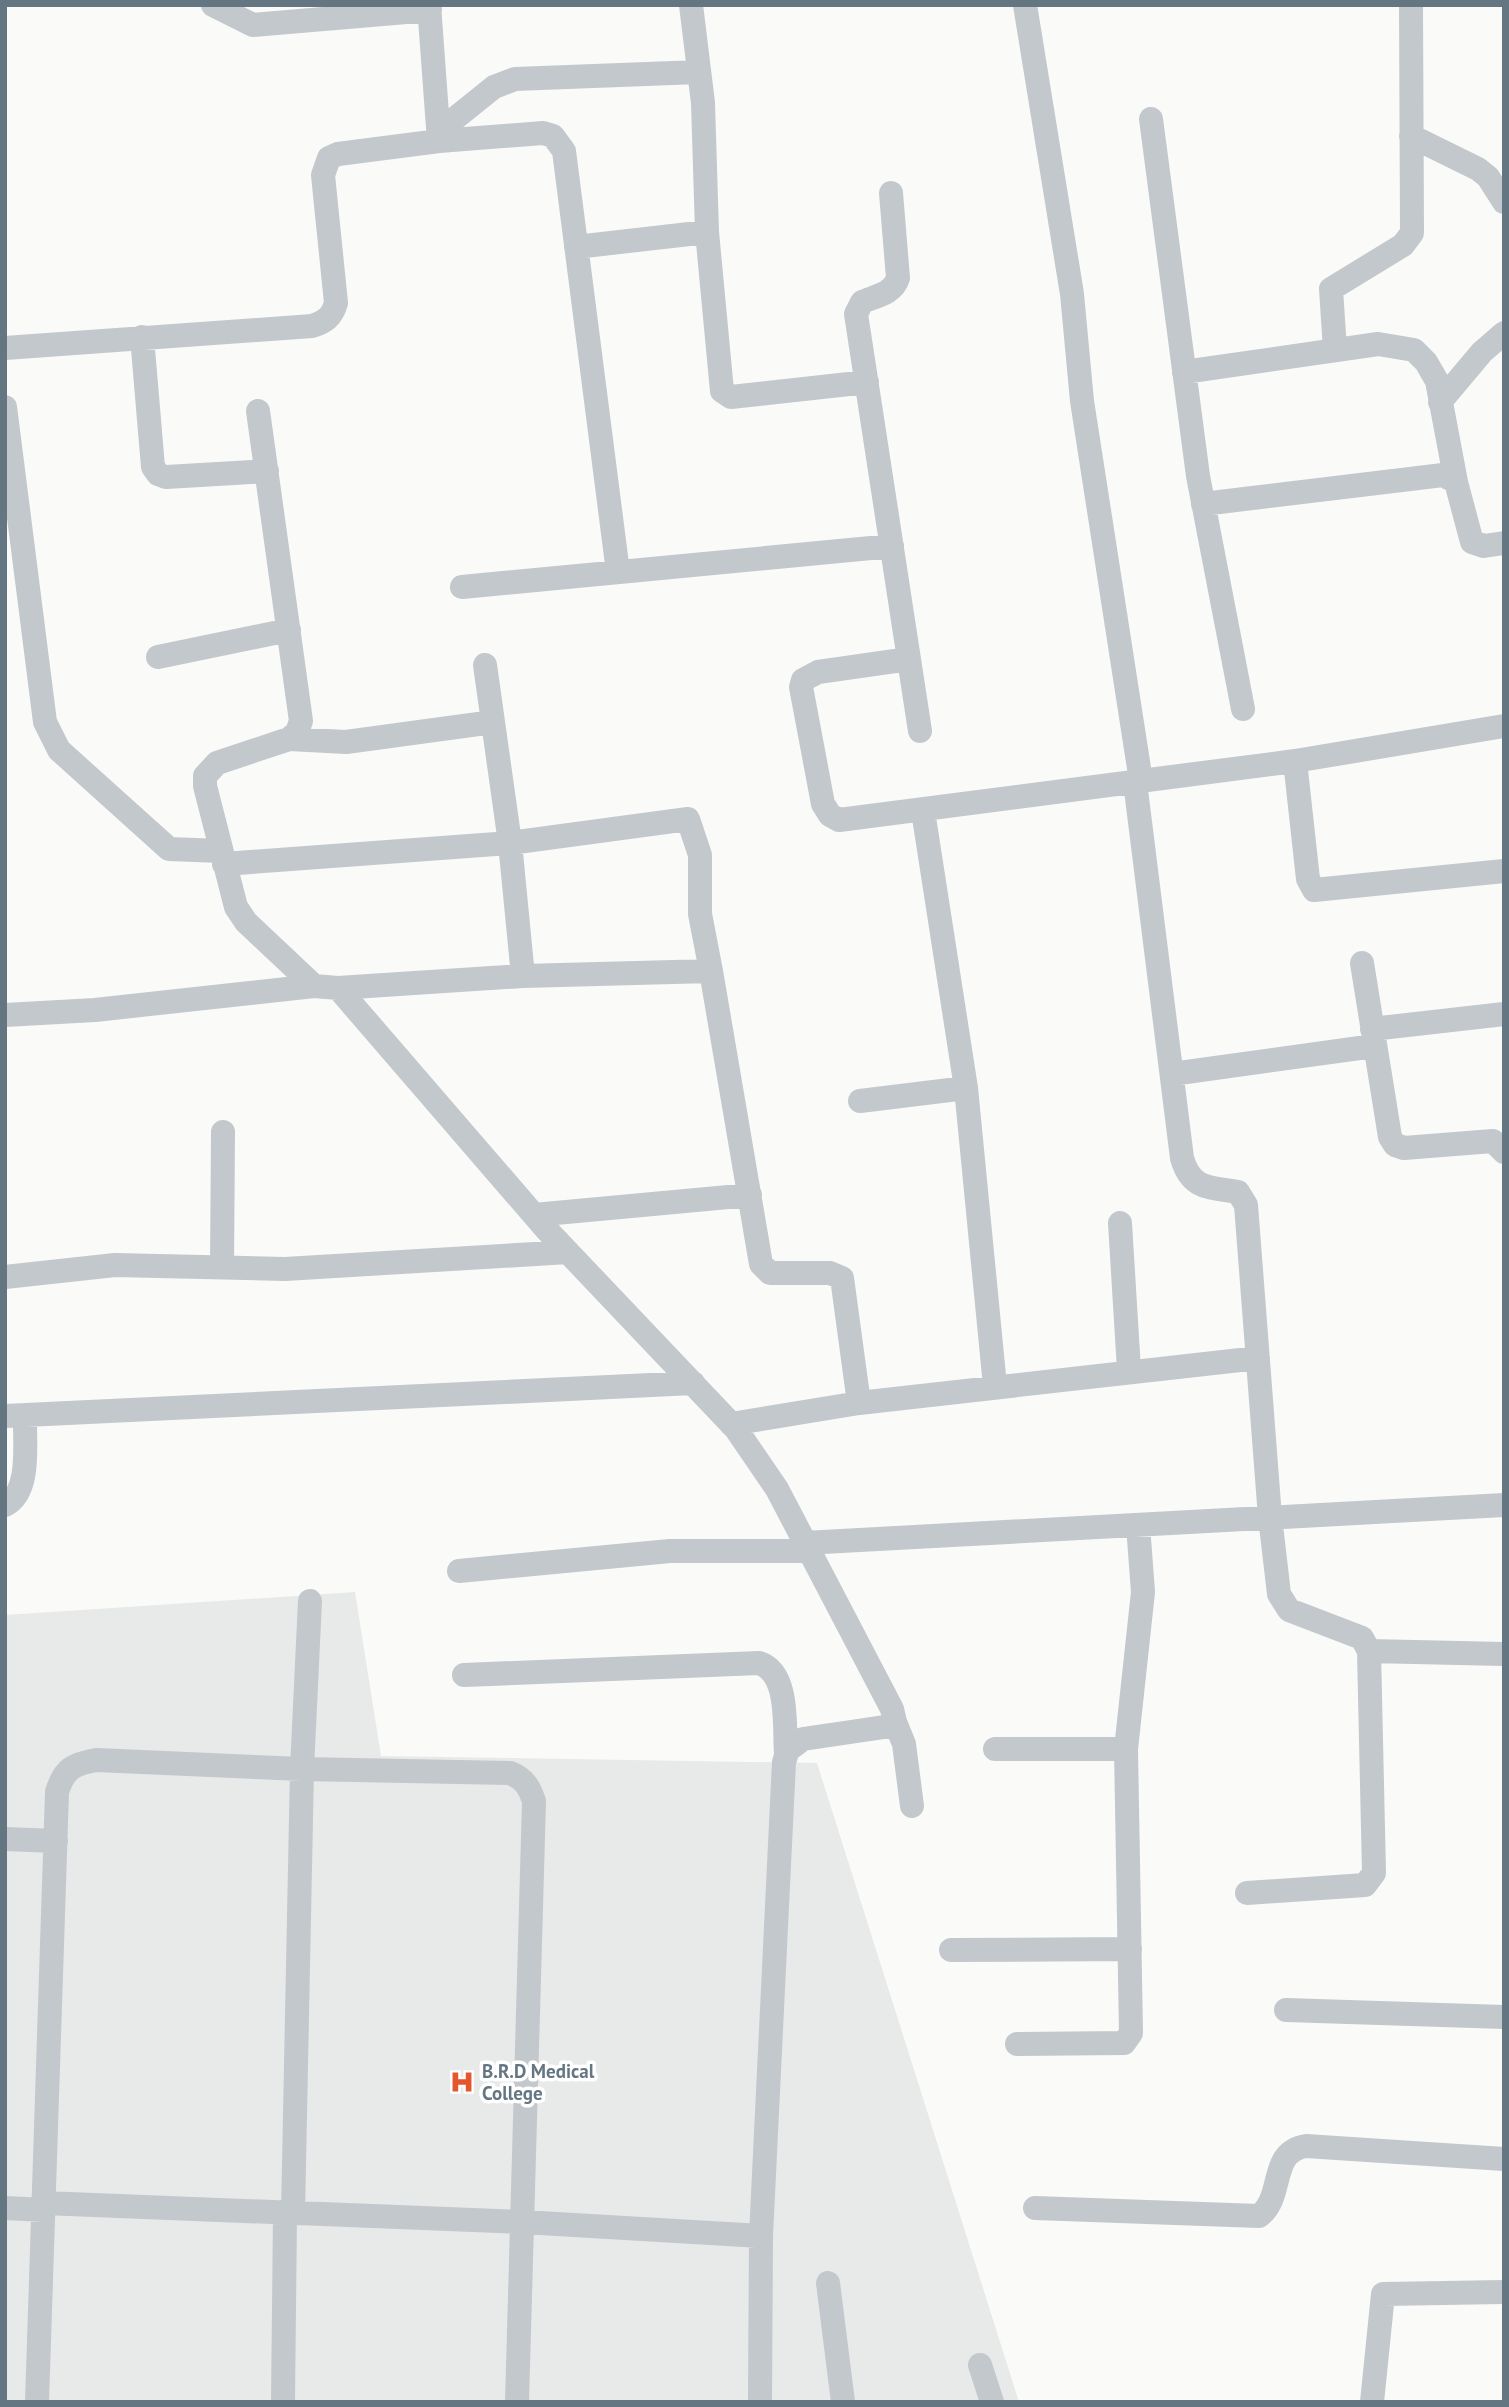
<svg xmlns="http://www.w3.org/2000/svg" width="1509" height="2407" viewBox="0 0 1509 2407" font-family="'PT Sans',sans-serif">
	<style>
		.built { fill: #e8e9e9 }
		.lines { fill: none; stroke-linecap: round; stroke-linejoin: round }
		.minor { stroke: #c3c8cc; stroke-width: 24 }
		.labels { text-anchor: middle; stroke-width: 7; stroke-linejoin: round; paint-order: stroke }
		.poi-label { font-size: 19px; font-weight: bold; fill: #657683; stroke: #fff; text-anchor: start }
	</style>
	<rect width="100%" height="100%" fill="#fafaf8"/>
	<path class="built" d="M355 1592 381 1756 817 1763 1019 2402H5V1615Z"/>
	<g class="lines">
		<path class="minor" d="M213 5 253 25 430 10
			M429 5 439 141
			M691 5 703 103 707 232 722 391 731 397 867 382
			M1025 5 1072 294 1082 401 1141 781
			M1151 119 1198 476 1243 709
			M438 132 494 87 515 79 699 72
			M1411 136 1478 169 1488 177 1504 202
			M891 193 898 278C893 294 876 296 862 302L856 314 920 731
			M576 247 707 232
			M142 337 153 467 158 474 166 477 267 471
			M5 348 312 326C325 322 332 317 336 303L323 175 329 158 338 154 439 141 543 133 553 136 564 151 618 572
			M1335 350 1331 289 1403 245 1412 233 1411 5
			M1184 372 1378 344 1414 350 1426 362 1437 381 1456 482
			M1440 402 1482 352 1504 333
			M5 407 45 722 59 750 169 849 221 851
			M258 411 301 721 297 732 289 739 217 763 205 776V786L236 907 246 922 314 986
			M1203 504 1443 475 1456 482 1472 542 1484 546 1504 543
			M462 587 892 546
			M158 657 289 630
			M909 659 818 672 803 680 801 687 823 804 830 815 839 820 1295 761 1504 726
			M485 665 510 843 523 976
			M289 739 346 742 493 722
			M1295 761 1308 879 1314 890 1504 871
			M1135 782 1182 1158C1191 1190 1210 1187 1238 1192L1246 1205 1270 1517 1279 1594 1289 1610 1362 1638 1369 1651 1374 1873 1365 1885 1247 1893
			M923 811 966 1088 995 1386
			M224 864 510 843 688 819 700 855V914L711 971
			M1362 963 1390 1137 1395 1145 1404 1148 1493 1141 1504 1152
			M338 988 523 976 711 971 761 1264 770 1273H830L842 1278 859 1403
			M5 1015 95 1010 314 986 338 988 546 1229 736 1429 777 1489 892 1709 895 1722 891 1726 803 1739 788 1750 784 1762 761 2236 760 2402
			M1372 1029 1504 1014
			M1172 1074 1374 1046
			M860 1101 966 1088
			M534 1215 750 1195
			M1120 1223 1129 1370
			M222 1267 223 1132
			M5 1277 115 1265 285 1269 568 1252
			M5 1416 693 1383
			M731 1424 859 1403 1258 1358
			M5 1505C32 1492 24 1440 25 1415
			M804 1543 1504 1505
			M459 1571 670 1551H809
			M1369 1651 1504 1654
			M464 1675 759 1663C790 1673 784 1727 786 1755
			M895 1722 904 1744 912 1806
			M995 1749H1126
			M5 1839 56 1841
			M951 1950 1130 1949
			M1286 2010 1504 2017
			M1017 2044 1124 2043 1131 2033 1126 1749 1143 1592 1138 1525
			M44 2203 523 2222 761 2236
			M5 2208 44 2210
			M1035 2208 1259 2216C1285 2197 1268 2152 1306 2146L1504 2159
			M293 2214 302 1769 310 1601
			M828 2283 843 2402
			M980 2365 992 2402
			M37 2402 57 1792C64 1769 73 1764 96 1760L302 1769 510 1773C525 1779 529 1787 534 1801L517 2402
			M283 2402 285 2213
			M1372 2402 1383 2294 1504 2292"/>
	</g>
	<defs>
		<g id="hospital-bare" transform="scale(1.89)"><path d="M-5-5h3v3.5h4V-5h3V5h-3V1.5h-4V5h-3Z" fill="#e4572e" stroke="#fff" stroke-width="2.5" paint-order="stroke"/></g>
	</defs>
	<g fill-rule="evenodd">
		<use href="#hospital-bare" x="462" y="2082"/>
	</g>
	<g class="labels">
		<g class="poi-label">
			<text x="482" y="2078">B.R.D Medical<tspan x="482" dy="22">College</tspan></text>
		</g>
	</g>
	<rect width="1509" height="2407" fill="none" stroke="#657683" stroke-width="14"/>
</svg>
